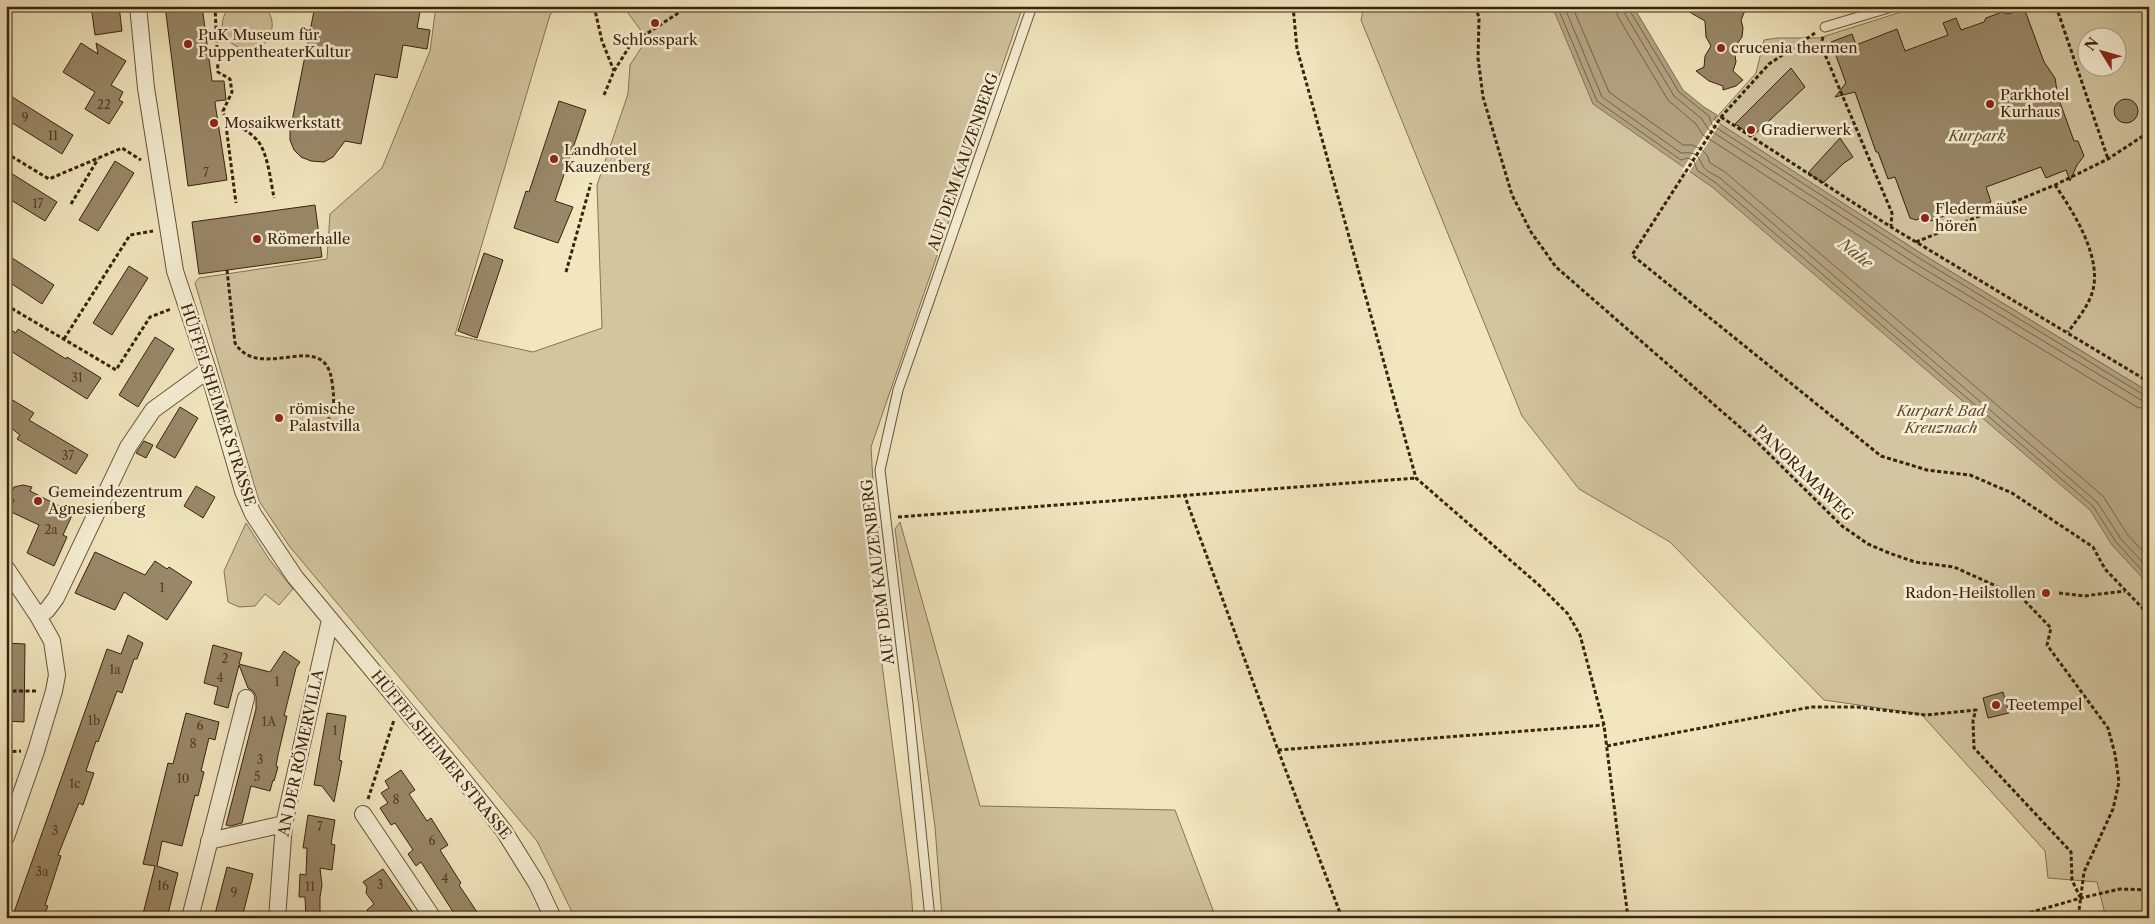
<svg xmlns="http://www.w3.org/2000/svg" width="2155" height="924" viewBox="0 0 2155 924" font-family="'Libre Caslon Text',serif">
	<style>
		.green { fill: #d2c5a0; stroke: #867456; fill-rule: evenodd }
		.water { fill: #b3a382; stroke: #836f53 }
		.pier { fill: #f1e6be }
		.lines { fill: none; stroke-linecap: round; stroke-linejoin: round }
		.shore { stroke: #766248; stroke-width: 1 }
		.building { fill: #998869; stroke: #3a220d }
		.service-casing { stroke: #685339; stroke-width: 11 }
		.minor-casing { stroke: #685339; stroke-width: 18 }
		.path { stroke: #3a220d; stroke-width: 3; stroke-dasharray: 4 2.5; stroke-linecap: butt }
		.service { stroke: #f6efd5; stroke-width: 9 }
		.minor { stroke: #f6efd5; stroke-width: 16 }
		.poi-dot { fill: #8f2418; stroke: #f6efd5; stroke-width: 2 }
		.labels { text-anchor: middle; stroke-width: 5; stroke-linejoin: round; paint-order: stroke }
		.number-label { font-size: 12px; fill: #523c24 }
		.poi-label { font-size: 15px; fill: #3a220d; stroke: #f6efd5; text-anchor: start }
		.park-label { font-size: 15px; font-style: italic; fill: #604b32; stroke: #f6efd5 }
		.street-label { font-size: 15px; fill: #3a220d; stroke: #f6efd5 }
		.water-label { font-size: 16px; font-style: italic; fill: #644f36; stroke: #f6efd5 }
	</style>
	<rect width="100%" height="100%" fill="#f1e6be"/>
	<filter id="stains"><feTurbulence type="fractalNoise" baseFrequency=".004" numOctaves="4"/><feColorMatrix values="0 0 0 0 .2 0 0 0 0 .09 0 0 0 0 .02 0 0 0 .5 -.17"/></filter>
	<radialGradient id="worn" r=".72"><stop offset=".6" stop-color="#630" stop-opacity="0"/><stop offset="1" stop-color="#630" stop-opacity=".3"/></radialGradient>
	<path class="green" d="M230 6H264C270 12 273 20 272 28 266 69 200 44 230 6Z
		M436 6H558L550 15 455 335 533 352 602 328 597 185 628 94 630 65 647 39 623 6H1023L871 447 874 499 879 528 866 540 911 888 913 918H575L537 841 290 547 259 501 195 283 199 278 327 259 330 214 382 168 430 51Z
		M1364 6H1630L1673 85 1714 120 1756 73 1764 40 1777 38H1819L1920 6H2149V392L1922 254 1727 129 1890 237 2149 393V918H2106L2097 882 2048 878 2045 851 1921 714 1824 700 1670 542 1579 489 1522 416 1361 20ZM2088 38H2118V68H2088Z
		M900 522 980 806 1175 810 1216 918H942L935 827 895 529Z
		M246 523 269 559 293 589 279 605 265 594 255 606 239 607 228 602 224 571Z"/>
	<path class="water" d="M1552 6H1633L1683 90 1704 107 1717 115 1714 120 1922 254 2149 392V585L2112 545 2090 510 1712 187 1593 104Z"/>
	<path class="pier" d="M1714 120 1720 124 1688 174 1682 170Z"/>
	<g class="lines">
		<path class="shore" d="M1557 6 1597 101 1681 160 1688 158 1694 161 1697 170 1716 183 2093 506 2116 542 2149 578
			M1564 6 1602 97 1681 153C1696 152 1697 154 1703 166 1705 171 1715 175 1720 178L2097 502 2121 539 2149 569
			M1572 6 1609 92 1683 145H1692L1701 149 1707 155 1710 163 1725 172 2103 496 2127 534 2149 558
			M1615 6 1618 17 1668 100 1696 124 1703 135 1912 270 2137 407 2149 410
			M1623 6 1625 14 1674 96 1702 119 1708 129 1916 264 2141 400 2149 402
			M1629 6 1630 11 1679 92 1709 116 1712 125 1919 258 2144 395 2149 396"/>
	</g>
	<path class="building" d="M91 6H119L122 31 95 35Z
		M165 6H202L212 81H224L226 100 216 101 215 103 227 180 188 186Z
		M315 6H421L417 28 430 30 427 49 403 45 397 78 375 74 361 144 345 141 333 157 324 162 311 161 301 157 294 150 290 140V131Z
		M1679 6H1747L1741 20 1743 28 1742 37 1734 48 1736 62 1733 71 1743 80 1736 86 1723 90V86L1709 81 1696 71 1704 67 1705 56 1711 46 1706 37 1705 21Z
		M2024 8 2044 62 2055 78 2058 97 2074 141H2078L2084 156 2077 165 2070 181 2066 170 2046 178 2041 167 1986 187 1991 202 1969 210 1968 207 1931 221 1928 215 1916 220 1910 218 1895 177 1888 179 1878 152H1876L1855 92 1835 97 1846 83 1831 42 1852 34 1856 45 1897 29 1905 51 1948 35 1943 23 1956 18 1961 30 1984 22 1986 18 2002 12 2008 14Z
		M81 43 98 54 96 43 126 61 111 85 123 92 119 100 123 102 109 124 85 109 95 92 63 72Z
		M1791 68 1805 87 1753 136 1735 124Z
		M6 93 73 135 62 154 6 119Z
		M2114 111a12 12 0 1 1 24 0a12 12 0 1 1-24 0Z
		M559 101 586 110 555 201 573 207 558 243 514 228 526 191 529 192Z
		M1840 138 1853 157 1844 163 1823 183 1808 173Z
		M115 161 134 173 98 231 79 220Z
		M6 170 57 202 45 221 6 197Z
		M315 205 322 257 199 274 192 222Z
		M484 253 503 260 477 338 458 331Z
		M6 254 54 285 42 304 6 280Z
		M129 266 148 278 112 335 93 323Z
		M6 327 16 333 18 329 66 359 67 357 101 378 87 399 6 348Z
		M155 337 174 349 138 407 119 395Z
		M6 396 34 413 29 420 88 455 76 474 17 439 20 435 6 424Z
		M180 407 198 418 175 458 156 447Z
		M144 441 153 445 146 458 136 453Z
		M23 485 32 487 30 491 73 513 63 535 67 537 54 566 27 553 39 525 9 511 14 500 9 498 14 487Z
		M196 486 215 497 203 518 184 506Z
		M95 552 145 575 155 561 167 569 169 567 192 582 167 620 124 592 115 610 75 593Z
		M128 635 143 643 137 659H134L122 693 117 691 98 742 96 741 86 771 94 773 83 805 79 803 58 855 61 856 45 905 48 906 43 918H12L107 649 121 654Z
		M6 643 25 644 24 722 6 721Z
		M213 645 242 653 239 664 270 672 284 651 300 662 296 668 284 716H287L278 755 276 766 278 767 274 781 273 780 270 791 251 786 242 823 230 826 226 825 256 709V696L253 691 248 688 239 665 228 708 214 704 218 687 204 683Z
		M2003 692 2009 713 1988 718 1983 698Z
		M186 713 219 722 215 740 209 738 201 771 204 772 198 796 195 795 182 846 162 841 157 866 178 873 167 918H142L155 866 143 864 168 763 173 764Z
		M327 713 346 716 339 760 342 761 334 802 322 786 314 785Z
		M401 770 415 790 409 794 427 821 431 818 448 845 440 850 461 883 459 885 481 918H457L421 862 416 866 408 854 413 850 395 823 391 825 380 808 388 803 381 793 389 788 385 781Z
		M308 815 335 820 331 844 335 845 332 870 320 868 322 885 320 897V918H306L305 897H299L300 874 306 875 307 848H303Z
		M227 867 253 874 242 918H214Z
		M383 869 417 918H372L367 910 374 904 366 893 367 887 363 882Z"/>
	<g class="lines">
		<g class="service-casing">
			<path id="service" d="M1825 27 1895 6
				M930 918 908 704 880 470 898 390 1032 6"/>
		</g>
		<g class="minor-casing">
			<path id="minor" d="M138 6 146 88 175 271 208 370 243 491 253 514 295 577 458 773 504 831 537 884 553 918
				M6 568 38 616 52 641 57 675 54 691 36 751 6 837
				M38 616 47 610 56 598 128 447 153 410 208 370
				M363 814 433 918
				M209 841 284 824
				M190 918 246 698
				M277 918 284 824 330 620"/>
		</g>
		<path class="path" d="M215 6 218 72 230 79 232 92 223 111 225 118C237 125 252 132 260 144 268 157 271 182 274 198
			M594 6 602 41 614 71
			M1293 6 1297 49 1416 478 1540 586 1568 614 1580 635 1604 725 1628 918
			M1476 6 1479 19 1478 58 1483 97 1512 195 1531 232 1556 267 1757 442 1842 526 1868 544 1889 553 1915 562 1954 567 1994 585 2023 599 2051 628 2047 645 2108 728 2115 754 2119 782 2113 809 2084 872 2078 918
			M2056 6 2108 159
			M1815 33 1769 64 1721 117 1632 255 1881 456 1927 470 1970 475 2012 493 2093 547 2105 569 2149 615
			M1823 37 1821 45 1892 213 1891 226
			M604 95 614 71 631 44 689 6
			M1721 117 1891 227 2149 382
			M225 118 236 203
			M6 153 49 179 122 148 141 160
			M2055 185C2074 213 2105 261 2091 296 2086 309 2076 321 2068 332
			M71 204 98 159
			M1916 242 2055 185 2108 159 2149 132
			M227 270 235 343C260 384 325 326 332 382 335 404 335 409 323 429
			M566 272 591 183
			M6 305 116 370 150 317 171 309
			M64 339 130 235 153 231
			M1184 494 1278 750 1342 918
			M898 517 1416 478
			M2059 593 2084 596 2125 591
			M6 691H38
			M1607 746 1811 707H1857L1926 715 1976 710 1973 720 1974 748 2071 852 2072 880 2080 897
			M1278 750 1604 725
			M6 752 21 751
			M368 799 394 720
			M2011 918 2081 898 2120 889 2149 890"/>
		<use href="#service" class="service"/>
		<use href="#minor" class="minor"/>
	</g>
	<g class="poi-dot">
		<circle cx="655" cy="23" r="5"/>
		<circle cx="188" cy="44" r="5"/>
		<circle cx="1721" cy="48" r="5"/>
		<circle cx="1990" cy="104" r="5"/>
		<circle cx="214" cy="123" r="5"/>
		<circle cx="1751" cy="130" r="5"/>
		<circle cx="554" cy="159" r="5"/>
		<circle cx="1925" cy="218" r="5"/>
		<circle cx="257" cy="239" r="5"/>
		<circle cx="279" cy="418" r="5"/>
		<circle cx="38" cy="501" r="5"/>
		<circle cx="2046" cy="593" r="5"/>
		<circle cx="1996" cy="705" r="5"/>
	</g>
	<g class="labels">
		<g class="number-label">
			<text x="104" y="109">22</text>
			<text x="25" y="122">9</text>
			<text x="53" y="140">11</text>
			<text x="206" y="177">7</text>
			<text x="38" y="208">17</text>
			<text x="77" y="382">31</text>
			<text x="68" y="460">37</text>
			<text x="51" y="534">2a</text>
			<text x="162" y="592">1</text>
			<text x="225" y="663">2</text>
			<text x="115" y="674">1a</text>
			<text x="220" y="682">4</text>
			<text x="277" y="686">1</text>
			<text x="94" y="725">1b</text>
			<text x="269" y="726">1A</text>
			<text x="200" y="730">6</text>
			<text x="335" y="735">1</text>
			<text x="193" y="748">8</text>
			<text x="260" y="764">3</text>
			<text x="257" y="781">5</text>
			<text x="183" y="783">10</text>
			<text x="75" y="788">1c</text>
			<text x="396" y="804">8</text>
			<text x="320" y="831">7</text>
			<text x="55" y="835">3</text>
			<text x="432" y="845">6</text>
			<text x="42" y="876">3a</text>
			<text x="445" y="883">4</text>
			<text x="380" y="889">3</text>
			<text x="163" y="890">16</text>
			<text x="310" y="891">11</text>
			<text x="234" y="897">9</text>
		</g>
		<g class="poi-label">
			<text x="198" y="40">PuK Museum für<tspan x="198" dy="17">PuppentheaterKultur</tspan></text>
			<text x="655" y="45" text-anchor="middle">Schlosspark</text>
			<text x="1731" y="53">crucenia thermen</text>
			<text x="2000" y="100">Parkhotel<tspan x="2000" dy="17">Kurhaus</tspan></text>
			<text x="224" y="128">Mosaikwerkstatt</text>
			<text x="1761" y="135">Gradierwerk</text>
			<text x="564" y="155">Landhotel<tspan x="564" dy="17">Kauzenberg</tspan></text>
			<text x="1935" y="214">Fledermäuse<tspan x="1935" dy="17">hören</tspan></text>
			<text x="267" y="244">Römerhalle</text>
			<text x="289" y="414">römische<tspan x="289" dy="17">Palastvilla</tspan></text>
			<text x="48" y="497">Gemeindezentrum<tspan x="48" dy="17">Agnesienberg</tspan></text>
			<text x="2036" y="598" text-anchor="end">Radon-Heilstollen</text>
			<text x="2006" y="710">Teetempel</text>
		</g>
		<g class="park-label">
			<text x="1977" y="141">Kurpark</text>
			<text x="1941" y="416">Kurpark Bad<tspan x="1941" dy="17">Kreuznach</tspan></text>
		</g>
		<g class="street-label">
			<text transform="translate(963 162) rotate(-71)" y="5">AUF DEM KAUZENBERG</text>
			<text transform="translate(218 405) rotate(72)" y="5">HÜFFELSHEIMER STRASSE</text>
			<text transform="translate(1804 473) rotate(44)" y="5">PANORAMAWEG</text>
			<text transform="translate(878 572) rotate(-97)" y="5">AUF DEM KAUZENBERG</text>
			<text transform="translate(301 753) rotate(-78)" y="5">AN DER RÖMERVILLA</text>
			<text transform="translate(441 755) rotate(51)" y="5">HÜFFELSHEIMER STRASSE</text>
		</g>
		<g class="water-label">
			<text transform="translate(1856 253) rotate(38)" y="6">Nahe</text>
		</g>
	</g>
	<rect width="2155" height="924" fill="none" stroke="#f1e6be" stroke-width="25"/>
	<rect x="8" y="8" width="2140" height="909" fill="none" stroke="#3a220d" stroke-width="2.5"/>
	<rect x="12" y="12" width="2130" height="899" fill="none" stroke="#3a220d"/>
	<g transform="translate(2102 52) rotate(307)"><circle r="24" fill="#f6efd5" stroke="#ab9d85"/>
	<path d="M0-4L9 19L0 12L-9 19Z" fill="#8f2418"/>
	<text y="-8" font-size="14" font-weight="bold" text-anchor="middle" fill="#3a220d">N</text>
	</g>
	<rect width="100%" height="100%" filter="url(#stains)"/>
	<rect width="100%" height="100%" fill="url(#worn)"/>
</svg>
